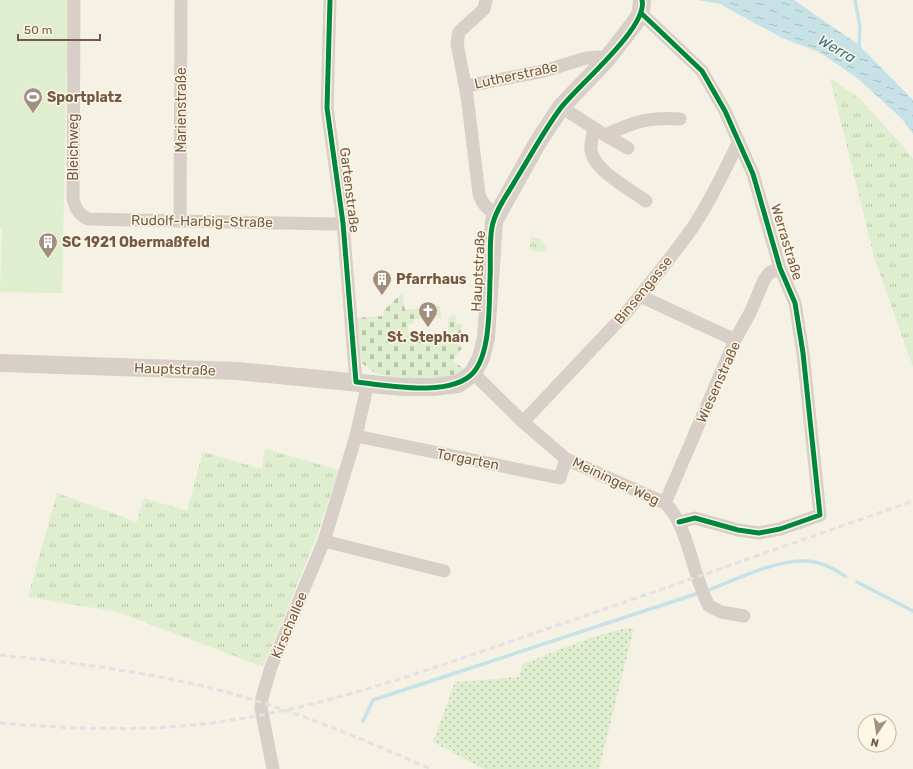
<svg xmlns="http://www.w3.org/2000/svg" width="913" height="769" viewBox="0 0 913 769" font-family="Rubik,sans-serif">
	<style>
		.grass { fill: url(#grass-tufts) }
		.cemetery { fill: url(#cemetery-stones) }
		.garden { fill: url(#garden-dots) }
		.pitch { fill: #deeecf }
		.water { fill: url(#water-ripples) }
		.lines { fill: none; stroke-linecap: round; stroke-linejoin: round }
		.stream { stroke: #c7e2e6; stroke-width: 3.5 }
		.minor { stroke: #d7cfc8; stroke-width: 13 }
		.secondary { stroke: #d7cfc8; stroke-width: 18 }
		.rail { stroke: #e4e0e3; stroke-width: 3; stroke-dasharray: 6 4; stroke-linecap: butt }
		.cycleway-casing { stroke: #fff7e6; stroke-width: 8 }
		.cycleway { stroke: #00873e; stroke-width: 5 }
		.labels { text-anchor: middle; stroke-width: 3; stroke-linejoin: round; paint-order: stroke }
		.street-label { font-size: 14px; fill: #745a46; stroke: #fff7e6 }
		.poi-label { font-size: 14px; font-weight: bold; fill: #745a46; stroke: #fff7e6; text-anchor: start }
		.water-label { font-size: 15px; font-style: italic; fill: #3e7589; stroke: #fff7e6 }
	</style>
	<defs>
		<pattern id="grass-tufts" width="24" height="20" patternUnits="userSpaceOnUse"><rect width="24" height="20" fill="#deeecf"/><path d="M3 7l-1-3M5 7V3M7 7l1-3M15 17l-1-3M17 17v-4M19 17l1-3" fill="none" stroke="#b9c4aa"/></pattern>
		<pattern id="cemetery-stones" width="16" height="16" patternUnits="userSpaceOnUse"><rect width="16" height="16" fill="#deeecf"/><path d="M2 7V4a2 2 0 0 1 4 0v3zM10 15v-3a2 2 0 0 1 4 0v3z" fill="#b9c4aa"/></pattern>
		<pattern id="garden-dots" width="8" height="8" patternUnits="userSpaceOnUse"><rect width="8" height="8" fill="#deeecf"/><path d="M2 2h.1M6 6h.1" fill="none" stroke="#b9c4aa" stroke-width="1.8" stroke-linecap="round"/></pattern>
		<pattern id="water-ripples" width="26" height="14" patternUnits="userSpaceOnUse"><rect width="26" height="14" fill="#c7e2e6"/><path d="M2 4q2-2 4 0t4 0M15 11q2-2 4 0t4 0" fill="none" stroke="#a6babc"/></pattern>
	</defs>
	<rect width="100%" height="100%" fill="#f6f1e5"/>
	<path class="grass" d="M830 78 860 99 903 146 913 159V367L875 260Z
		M532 236 542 240 547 248 545 252 529 250Z
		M265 449 339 470 315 541 263 667 118 612 28 597 57 493 137 522 144 498 187 511 203 452 262 469Z"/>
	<path class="cemetery" d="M402 293 405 310 440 306 441 318 414 319V323L408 324 409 340 448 338V318L455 314 456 324H462L459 346 462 348 453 361 464 369 454 376 440 379 404 380 375 373 362 363 357 318 383 316 384 310Z"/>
	<path class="garden" d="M628 628H634L599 769H484L433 742 455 682 519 677 523 664C557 651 592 635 628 628Z"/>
	<path class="pitch" d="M0 0H68L62 293 0 292 2 229 0 228Z"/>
	<path class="water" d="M698 0H794L859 45 913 100V134L902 119 856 77 819 52 782 38 720 4Z"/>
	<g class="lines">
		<path class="stream" d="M855 0 860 27 859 48
			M857 582 913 611
			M709 590C740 578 782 556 815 562 825 564 836 570 845 576
			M363 721 373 700 696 594"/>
		<path class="minor" d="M74 0 73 199C76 209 78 214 88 219L333 224 343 223
			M330 0 327 108 343 223 356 382
			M486 0 484 9 459 32 457 43 467 96 479 194C483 205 487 209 497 214
			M641 13 702 71 725 111 753 174 780 268 795 303 803 353 820 515 780 529 759 533 738 530 695 518 679 522
			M466 86 544 71 586 58 600 57 606 60
			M561 107 605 135C634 122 647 117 680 119
			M594 129C593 135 590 144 591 150 593 170 631 190 646 201
			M605 135 628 148
			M180 220 181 0
			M640 296 735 340
			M473 373 523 422 566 459 665 503C688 524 693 577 709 606L721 612 744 616
			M523 422 626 313C648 285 672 257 693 227 711 200 725 170 739 141
			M356 436 560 478 566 459
			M665 503 735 340 750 313 764 280 769 273 780 268
			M324 541 444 571
			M273 769 261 708 262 698 271 667 324 541 356 436 368 383"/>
		<path class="secondary" d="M0 363 237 371 402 387H433L458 384 473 373 481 358 486 338 494 221 538 142 561 107 606 60 634 24 641 13 642 0"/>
		<path class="rail" d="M0 655C69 662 139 671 207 687 284 706 358 737 431 769
			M0 723C72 729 147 732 219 722 328 707 431 669 535 633 661 590 787 545 913 501"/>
		<g class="cycleway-casing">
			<path id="cycleway" d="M330 0 327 108 343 223 356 382C387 385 450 398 473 373 491 353 489 304 490 279 491 262 489 243 492 227 495 211 507 195 515 181 530 157 543 132 560 109 576 87 649 27 642 0
				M641 13 702 71 725 111 753 174 780 268 795 303 803 353 820 515 780 529 759 533 738 530 695 518 679 522"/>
		</g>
		<use href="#cycleway" class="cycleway"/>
	</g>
	<defs>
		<g id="stadium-pin" transform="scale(1)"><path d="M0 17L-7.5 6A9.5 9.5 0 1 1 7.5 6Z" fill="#a28f7e" stroke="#fff7e6"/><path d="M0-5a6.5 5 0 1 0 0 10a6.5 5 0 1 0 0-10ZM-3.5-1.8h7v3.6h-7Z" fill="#fff"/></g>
		<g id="building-pin" transform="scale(1)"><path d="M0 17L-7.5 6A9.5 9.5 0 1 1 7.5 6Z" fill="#a28f7e" stroke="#fff7e6"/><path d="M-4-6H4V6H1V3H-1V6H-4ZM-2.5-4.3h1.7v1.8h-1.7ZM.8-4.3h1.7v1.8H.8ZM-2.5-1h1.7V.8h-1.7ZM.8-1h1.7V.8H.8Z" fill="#fff"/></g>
		<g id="church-pin" transform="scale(1)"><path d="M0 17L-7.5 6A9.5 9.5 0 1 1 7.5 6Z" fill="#a28f7e" stroke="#fff7e6"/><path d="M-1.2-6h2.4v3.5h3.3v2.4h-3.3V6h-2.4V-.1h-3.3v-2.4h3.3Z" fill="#fff"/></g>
	</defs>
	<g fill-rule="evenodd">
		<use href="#stadium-pin" x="33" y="97"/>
		<use href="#building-pin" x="48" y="242"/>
		<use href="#building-pin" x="382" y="279"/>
		<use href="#church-pin" x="428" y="311"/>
	</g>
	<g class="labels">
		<g class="street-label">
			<text transform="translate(516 75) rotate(-12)" y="5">Lutherstraße</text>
			<text transform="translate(181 110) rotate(-90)" y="5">Marienstraße</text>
			<text transform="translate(73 147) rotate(-90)" y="5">Bleichweg</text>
			<text transform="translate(350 190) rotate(83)" y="5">Gartenstraße</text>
			<text transform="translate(202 221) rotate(1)" y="5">Rudolf-Harbig-Straße</text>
			<text transform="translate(787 242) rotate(73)" y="5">Werrastraße</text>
			<text transform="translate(478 271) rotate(-87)" y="5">Hauptstraße</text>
			<text transform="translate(643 290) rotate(-51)" y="5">Binsengasse</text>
			<text transform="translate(175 369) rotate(2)" y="5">Hauptstraße</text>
			<text transform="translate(718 382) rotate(-66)" y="5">Wiesenstraße</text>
			<text transform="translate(468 459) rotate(11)" y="5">Torgarten</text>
			<text transform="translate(616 481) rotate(25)" y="5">Meininger Weg</text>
			<text transform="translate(289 625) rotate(-67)" y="5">Kirschallee</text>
		</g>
		<g class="poi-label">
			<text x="47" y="102">Sportplatz</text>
			<text x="62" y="247">SC 1921 Obermaßfeld</text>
			<text x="396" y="284">Pfarrhaus</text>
			<text x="428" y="342" text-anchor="middle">St. Stephan</text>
		</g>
		<g class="water-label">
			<text transform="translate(837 49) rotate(30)" y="5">Werra</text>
		</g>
	</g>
	<g transform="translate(877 733) rotate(193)"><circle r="19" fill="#fff7e6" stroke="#c7b8a6"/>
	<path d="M0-3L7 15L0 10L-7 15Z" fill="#a28f7e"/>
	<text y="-6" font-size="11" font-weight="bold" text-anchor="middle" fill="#745a46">N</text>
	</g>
	<path d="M18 34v6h82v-6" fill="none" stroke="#745a46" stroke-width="2"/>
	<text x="24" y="34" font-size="12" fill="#745a46" stroke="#fff7e6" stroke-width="3" paint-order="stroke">50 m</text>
</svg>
